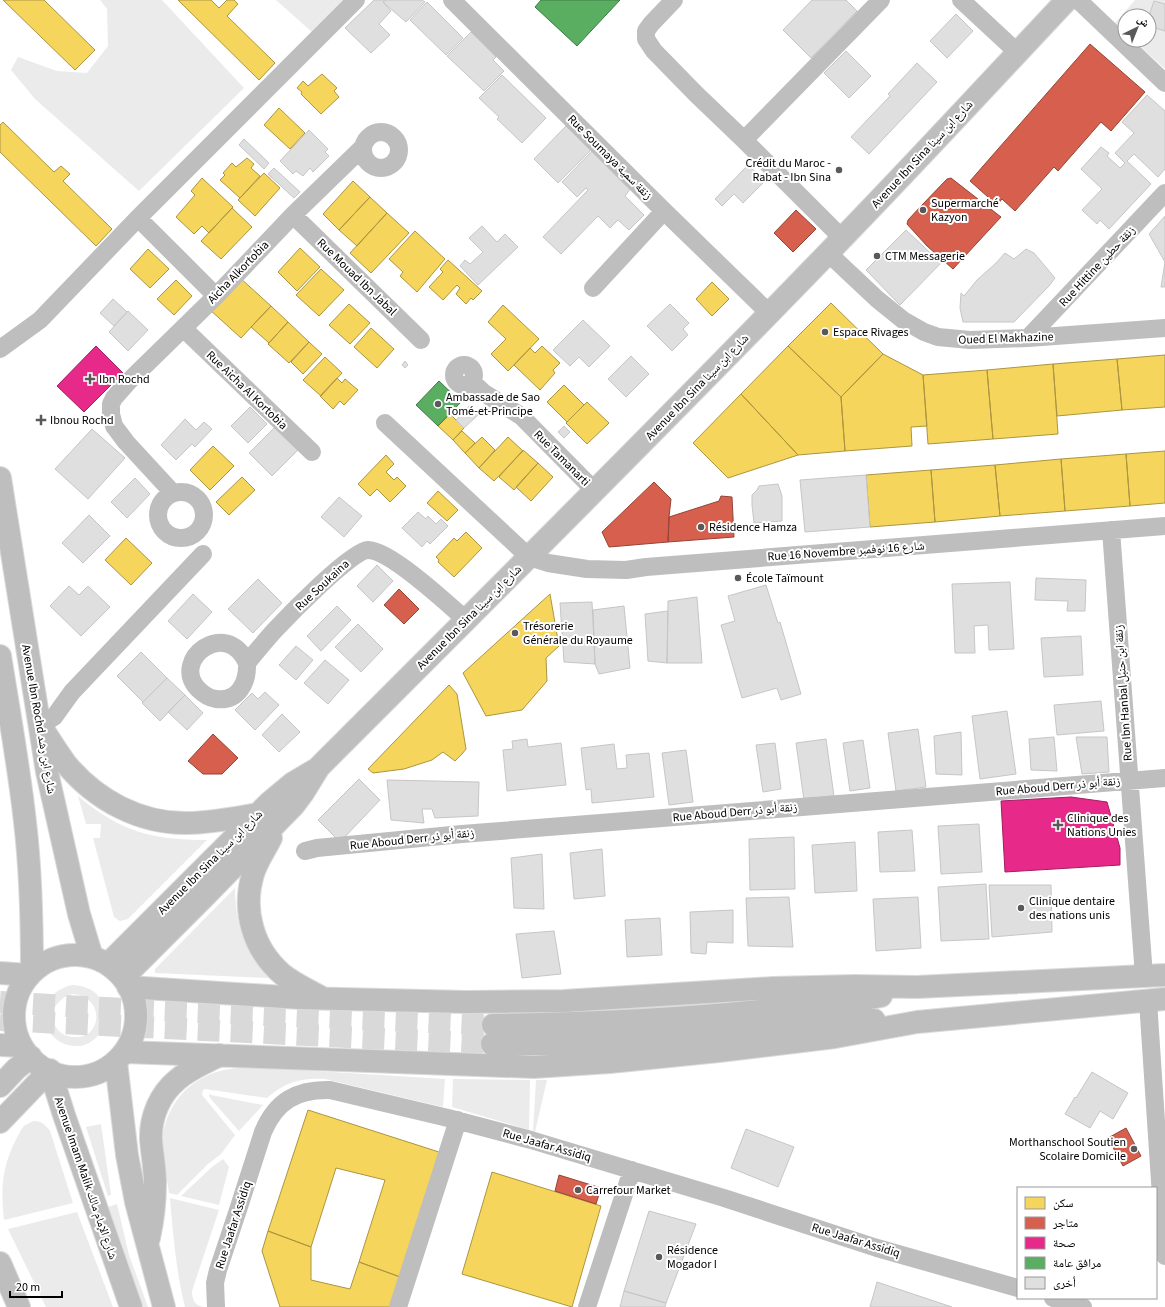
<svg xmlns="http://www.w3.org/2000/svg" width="1165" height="1307" viewBox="0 0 1165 1307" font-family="'Source Sans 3','Noto Naskh Arabic',sans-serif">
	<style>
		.green { fill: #ebebeb; fill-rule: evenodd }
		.homes { fill: #f6d55c; stroke: #ac9540 }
		.shops { fill: #d6604d; stroke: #964336 }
		.health { fill: #e7298a; stroke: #a21d61 }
		.public { fill: #5aae61; stroke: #3f7a44 }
		.building { fill: #dfdfdf; stroke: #c6c6c6 }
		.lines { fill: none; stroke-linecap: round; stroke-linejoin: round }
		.major-tunnel { stroke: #d9d9d9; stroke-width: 22; stroke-dasharray: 22 11; stroke-linecap: butt }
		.major-casing { stroke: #dbdbdb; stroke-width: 24 }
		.minor { stroke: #bebebe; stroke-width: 18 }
		.major { stroke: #bebebe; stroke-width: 22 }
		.poi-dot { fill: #595959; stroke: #fff; stroke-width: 1.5 }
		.labels { text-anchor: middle; stroke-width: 4; stroke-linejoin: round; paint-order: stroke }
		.street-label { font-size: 12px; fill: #000; stroke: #fff }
		.poi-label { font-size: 12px; fill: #000; stroke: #fff; text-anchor: start }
	</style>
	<rect width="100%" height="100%" fill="#fff"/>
	<path class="green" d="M100 0H162L244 88 139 191 35 99 11 70 18 57 57 71 87 73 108 46 107 9Z
		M276 0H347L313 33Z
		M1135 0H1165V69L1133 40H1149V16H1125V33L1115 23Z
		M78 796C121 832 152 840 207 840L128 919 120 921 114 917 93 838H100L101 824H86Z
		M235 888C236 927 244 949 268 978L155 973V969Z
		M72 985C125 987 108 1059 65 1044 57 1041 50 1035 47 1028 39 1006 51 990 72 985ZM72 994C106 996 102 1039 75 1037 68 1037 63 1035 58 1030 46 1015 56 999 72 994Z
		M250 1067 445 1079 443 1107 325 1079C300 1078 286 1082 267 1098L205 1089 203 1090 202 1095 235 1135 221 1154 208 1164 177 1195 169 1193C167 1177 162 1159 162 1144 163 1113 182 1085 211 1074 223 1069 237 1068 250 1067Z
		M453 1079 530 1080 529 1130 452 1107Z
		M536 1080H547L535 1132 533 1131Z
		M210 1094 211 1095 263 1105 239 1131 210 1098 209 1095Z
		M33 1121C41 1121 45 1124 50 1131L73 1203 4 1220C0 1183 3 1162 21 1130L24 1126Z
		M101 1124 111 1195 108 1196 86 1127Z
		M223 1159 229 1167 219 1205 181 1196 212 1167Z
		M170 1198 219 1210 192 1291C192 1299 194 1305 203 1307H185C176 1271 173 1235 170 1198Z
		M117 1204 129 1255 148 1307H141L123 1257 108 1207Z
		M77 1212 113 1307H46L8 1229Z"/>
	<path class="homes" d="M3 0H44L95 50 75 70Z
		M178 0H211L219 8 227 0H234L238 4 227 16 275 63 259 80Z
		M322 74 337 88 334 91 339 97 321 114 301 94 302 92 297 88 303 81 308 86Z
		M279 108 305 133 290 149 264 125Z
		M3 122 54 172 61 166 70 174 63 181 112 229 96 246 0 152V125Z
		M247 158 254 164 251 168 260 176 240 198 220 180 225 175 223 173 232 163 236 167Z
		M264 173 280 188 255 216 238 200Z
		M202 178 233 207 209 233 202 226 194 234 176 217 195 195 191 191Z
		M353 181 370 197 339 230 323 214Z
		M370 197 387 213 357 246 339 230Z
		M232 208 252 227 221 259 201 241Z
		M387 213 409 233 371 273 350 253Z
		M415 231 445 259 417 292 400 276 403 272 389 259Z
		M300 248 320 267 297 291 278 272Z
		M148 249 169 269 150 288 130 269Z
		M448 260 482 291 473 300 471 298 466 304 456 294 460 288 457 285 443 300 429 287 443 272 440 269Z
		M321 269 344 290 319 316 296 295Z
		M239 277 271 306 241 338 209 309Z
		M176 280 192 296 174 315 157 299Z
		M712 282 729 299 712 316 696 299Z
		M831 303 883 354 841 397 788 346Z
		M349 304 370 323 350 344 329 325Z
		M503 305 539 339 508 371 491 354 506 339 488 322Z
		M271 306 288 322 269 343 251 327Z
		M288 322 309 342 289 363 268 344Z
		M371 328 394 349 377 368 354 347Z
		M309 342 322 354 303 374 291 362Z
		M542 346 560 363 553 370 555 373 540 390 514 365 530 348 535 353Z
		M788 346 841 397 845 451 798 455 741 394Z
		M883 354 923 375 927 426 911 427 912 446 845 451 841 397Z
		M1165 355V407L1122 410 1117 359Z
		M325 357 342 373 321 396 303 380Z
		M1117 359 1122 410 1057 416 1053 364Z
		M1053 364 1058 434 993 439 987 370Z
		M987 370 993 439 928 444 923 375Z
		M337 378 342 383 345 379 358 390 344 405 340 401 333 409 320 396Z
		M564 385 584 405 567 422 547 402Z
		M741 394 798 455 728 478 693 443Z
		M587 402 609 423 587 444 566 423Z
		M450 414 464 428 453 440 438 426Z
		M462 431 475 443 465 453 453 440Z
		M482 437 495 450 479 468 465 453Z
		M508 437 523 451 494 481 479 468Z
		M213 446 234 466 210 490 190 470Z
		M523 450 538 463 514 490 499 477Z
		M1165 451V503L1130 506 1126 454Z
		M1126 454 1130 506 1065 511 1061 459Z
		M386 455 394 464 386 472 394 480 397 477 406 486 390 502 377 489 370 496 358 484Z
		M1061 459 1065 511 1000 516 995 465Z
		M538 463 553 477 531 501 516 487Z
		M995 465 1000 516 935 522 931 470Z
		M931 470 935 522 870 527 866 475Z
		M242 477 255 490 229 515 216 502Z
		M438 491 458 510 447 521 427 503Z
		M466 532 482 548 454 577 438 562 439 560 436 557 454 538 457 541Z
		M126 538 152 563 131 585 105 560Z
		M550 594 559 646 546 658 547 681 522 710 486 716 463 673Z
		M449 685 457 694 466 749 462 754 455 761 443 752 432 760 404 769 373 773 368 769Z
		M308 1110 439 1152 403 1278 359 1262 385 1180 336 1168 311 1247 268 1231Z
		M492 1172 601 1206 572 1307 462 1274Z
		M268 1231 311 1247V1280L350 1289 359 1262 403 1278 394 1307H280L262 1251Z"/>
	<path class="shops" d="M1090 44 1145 92 1111 131 1101 122 1058 171 1054 167 1015 211 1002 199 997 205 970 181Z
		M951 178 1001 217 953 269 927 246 907 224 908 220 922 205 947 179Z
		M796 210 816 229 793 252 774 233Z
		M654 482 671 499 669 517 668 542 609 547 602 532Z
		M721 496 732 497 734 537 668 542 669 517 719 501Z
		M399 589 419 609 404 624 384 605Z
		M213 734 238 758 222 774H203L188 761Z
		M1126 1128 1141 1156 1123 1166 1108 1138Z
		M559 1175 601 1188 596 1204 555 1191Z"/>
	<path class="health" d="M96 346 123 373 84 412 57 386Z
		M1071 797 1107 802 1120 848V865L1005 872 1001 801Z"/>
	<path class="public" d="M541 0H620L577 46 535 7Z
		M439 381 461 402 438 426 416 405Z"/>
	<path class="building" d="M374 0H385L383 2 391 11 379 24 390 35 371 53 345 28Z
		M386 0H422L425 2 406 22 384 3Z
		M812 0H846L857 11 811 58 783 30Z
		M1154 1 1165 4V31L1149 26V16Z
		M427 2 463 38 446 55 410 20Z
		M956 14 973 31 947 58 930 41Z
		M471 32 496 57 493 60 504 71 484 91 447 56Z
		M846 51 871 76 849 98 824 73Z
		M917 63 937 82 869 154 851 137 890 96 888 94Z
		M502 75 546 118 522 143 497 119 499 117 479 98Z
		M1147 95 1165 111V169L1158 177 1134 154 1127 161 1151 184 1109 229 1100 220 1097 224 1082 210 1102 189 1081 169 1101 147 1109 153 1107 156 1120 168 1125 163 1115 153 1134 133 1122 122Z
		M566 126 591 150 558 183 534 159Z
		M309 130 328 149 325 152 329 156 313 172 310 168 303 176 296 171 293 174 280 161Z
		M244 139 269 163 264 169 239 145Z
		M592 151 631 188 625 196 644 215 629 230 618 220 610 228 598 216 561 254 543 237 588 190 586 188 577 197 562 182Z
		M748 165 765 181 743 203 734 194 722 206 715 199Z
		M274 168 300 192 294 198 268 174Z
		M1165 216V287H1161L1165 262 1149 234Z
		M482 226 497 242 505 234 518 247 478 285 460 266 465 260 470 264 483 252 469 238Z
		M906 230 941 263 900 305 866 270Z
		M1026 249 1034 253 1055 278 1049 286 1014 322H963L960 308 961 293 964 296 977 280 995 264 1005 253 1014 259Z
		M113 299 127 312 114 326 100 313Z
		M670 304 689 323 683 329 688 335 672 351 647 326Z
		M128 311 148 330 128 351 109 332Z
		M583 320 610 346 589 367 579 357 570 366 553 350Z
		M631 356 649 374 626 397 608 379Z
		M405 361 408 365 405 368 402 365Z
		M469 406 478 415 464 428 456 420Z
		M250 407 267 424 248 443 231 426Z
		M185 419 196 430 204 422 212 429 195 447 192 444 176 460 161 445Z
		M564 426 570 432 564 438 558 432Z
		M275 427 298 450 272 476 249 453Z
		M92 429 125 458 88 499 55 469Z
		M866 475 870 527 805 532 800 480Z
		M135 478 150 494 127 518 111 502Z
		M778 484 782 496V521L754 523 752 505V495L757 490 759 486Z
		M339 497 362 516 344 537 321 517Z
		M418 512 426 519 428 516 436 524 441 519 448 526 430 544 427 541 422 547 402 528Z
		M89 515 110 536 83 563 62 543Z
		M377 565 393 581 373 602 357 586Z
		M1036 578 1086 580 1085 611H1067L1068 601 1035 600Z
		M258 579 282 603 253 633 228 609Z
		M1010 582 1014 649 989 650 988 625 974 626 975 653H955L952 584Z
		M766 585 778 623 780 622 801 694 781 700 777 688 742 698 721 625 735 621 728 596Z
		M69 586 79 595 88 586 110 607 81 636 50 606Z
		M193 594 212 612 187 639 168 621Z
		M697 597 702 663H667L668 601Z
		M592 602 595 664 564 662 560 603Z
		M337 606 351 620 321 651 307 636Z
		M624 606 630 668 599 674 595 664 593 610Z
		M668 611 667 663 648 661 645 614Z
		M358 624 383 649 361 672 335 647Z
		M1081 636 1083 675 1044 677 1041 638Z
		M296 646 313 660 296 680 279 665Z
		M141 652 167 678 143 702 117 676Z
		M325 660 349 680 328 704 304 683Z
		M167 678 185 695 160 721 142 703Z
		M265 692 279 705 255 730 235 710 252 693 258 699Z
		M185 695 203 713 187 730 168 712Z
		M1101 701 1104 731 1057 735 1054 705Z
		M1007 711 1016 774 980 779 972 716Z
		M282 714 300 732 279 752 262 735Z
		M918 729 926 787 896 791 888 733Z
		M961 732 962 775 936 774 934 736Z
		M1054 737 1057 771 1031 770 1029 739Z
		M1076 737H1107L1109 772 1082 774Z
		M527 739 528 747 561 743 566 785 507 791 503 750 513 749 512 741Z
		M826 739 834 796 804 800 796 743Z
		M863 740 870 788 850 791 843 743Z
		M775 743 781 789 763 792 756 745Z
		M614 744 617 769 627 768 626 755 649 753 654 797 592 803 591 789 586 790 581 748Z
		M686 750 693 802 669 805 662 753Z
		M359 779 380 800 340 842 318 820Z
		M387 780 479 782 478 816 435 818 432 809H422L424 823 391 820Z
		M979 824 982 872 941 874 938 826Z
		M912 830 915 871 880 872 878 832Z
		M794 837 795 889 750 890 749 839Z
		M855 842 857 891 815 893 812 845Z
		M602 849 605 896 574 899 570 853Z
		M542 854 544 909 514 908 511 858Z
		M986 884 989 939 941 941 938 887Z
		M989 885H1051L1052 932 992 937Z
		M789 897 793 947 748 946 746 898Z
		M918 897 921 948 876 951 873 899Z
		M733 910V943L707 942 706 954 691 953 690 912Z
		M660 918 662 955 627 957 625 920Z
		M554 931 561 974 522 978 516 934Z
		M1092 1072 1128 1093 1113 1119 1100 1111 1090 1128 1065 1114 1075 1097 1076 1098Z
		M746 1129 794 1147 778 1187 731 1168Z
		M649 1211 696 1224 666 1303 624 1291Z
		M877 1282 952 1307H870Z
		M624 1291 666 1303 665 1307H620Z"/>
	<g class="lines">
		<path class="major-tunnel" d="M0 1002 83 1007 493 1025
			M0 1020 492 1044"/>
		<g class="major-casing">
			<path id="major" d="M0 478 47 772 79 914 92 957
				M0 656C9 712 19 767 25 822 31 872 32 922 32 972
				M44 731C51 742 58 753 66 764 96 800 140 824 188 823 211 823 235 818 258 814
				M271 838C265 850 257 861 253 874 242 910 253 949 282 974 293 983 306 989 319 996
				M14 1016a61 61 0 1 1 122 0a61 61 0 1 1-122 0Z
				M108 964 269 803 293 783 315 770
				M0 973 29 975
				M123 978 206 895 294 805 303 793 319 767C489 597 660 427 827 254 908 171 987 85 1067 0
				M128 987 300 998 466 1002 564 1001 773 988 854 986 917 987 1165 975
				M493 1025C583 1024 671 1020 760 1011 801 1007 841 1004 881 996
				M492 1044C555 1045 617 1043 680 1036 744 1030 809 1019 874 1020
				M0 1045 22 1046
				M125 1052 534 1067 610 1062 719 1051 835 1037 917 1022 1165 999
				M116 1062 127 1155 136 1202 164 1307
				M50 1071 64 1115 131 1307
				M0 1086 16 1069 31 1057
				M0 1122 50 1070
				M149 1238C153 1220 155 1201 155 1183 155 1168 152 1154 151 1140 150 1117 160 1094 177 1080 189 1069 205 1063 220 1055
				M0 1263 19 1307"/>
		</g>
		<path class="minor" d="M452 0 664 211 769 313
			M674 0 651 24 646 31V39L654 51 696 94 744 140 842 238
			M961 0 1017 52
			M1078 0 1165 83
			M363 150a18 18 0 1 1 36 0a18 18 0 1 1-36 0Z
			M744 140 881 0
			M293 215 421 340
			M138 218 216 296
			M828 253 877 299 903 320 924 332 938 337 970 340 1028 338 1165 328
			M593 288 664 211
			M183 328 312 452
			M1028 338 1165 193
			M0 349 40 320 138 218 356 0
			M454 375a10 10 0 1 1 20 0a10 10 0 1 1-20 0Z
			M472 382 484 393 521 416 595 491
			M385 423 529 557 548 563 587 569 626 570 646 567 1165 526
			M158 515a23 23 0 1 1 46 0a23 23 0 1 1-46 0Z
			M173 493 126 442 114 426 111 414V404L114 398 129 381 216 296 293 215 363 147
			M1111 530 1144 976
			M247 663C248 683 238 702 216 699 208 698 203 694 198 689 170 660 226 617 247 663 256 652 265 641 274 631 288 616 352 550 368 550 390 550 448 604 466 620
			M40 725 54 717 72 692 203 554
			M305 851 317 848 462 834 1165 778
			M1148 1001 1165 1256
			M1053 1298 1083 1307
			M216 1307 215 1283 218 1270 237 1213 263 1132C276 1101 297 1089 330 1090L448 1118 531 1140 724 1198 877 1248 1018 1288
			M398 1307 458 1120
			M587 1307 632 1170"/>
		<use href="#major" class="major"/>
	</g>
	<g class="poi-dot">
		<circle cx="839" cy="170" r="4"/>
		<circle cx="923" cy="210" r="4"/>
		<circle cx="877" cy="256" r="4"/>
		<circle cx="825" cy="332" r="4"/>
		<path d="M88 373h4v4h4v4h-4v4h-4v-4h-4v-4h4z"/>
		<circle cx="438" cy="404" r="4"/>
		<path d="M39 414h4v4h4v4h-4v4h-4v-4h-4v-4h4z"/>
		<circle cx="701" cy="527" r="4"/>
		<circle cx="738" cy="578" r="4"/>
		<circle cx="515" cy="633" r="4"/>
		<path d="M1056 819h4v4h4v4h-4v4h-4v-4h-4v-4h4z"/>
		<circle cx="1021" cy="908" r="4"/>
		<circle cx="1134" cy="1149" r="4"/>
		<circle cx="578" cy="1190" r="4"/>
		<circle cx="659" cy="1257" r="4"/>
	</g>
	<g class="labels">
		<g class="street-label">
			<text transform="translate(922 154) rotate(-47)" y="4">Avenue Ibn Sina شارع ابن سينا</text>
			<text transform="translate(610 157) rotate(45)" y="4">Rue Soumaya زنقة سمية</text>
			<text transform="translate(1097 266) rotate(-47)" y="4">Rue Hittine زنقة حطين</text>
			<text transform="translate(238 272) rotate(-46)" y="4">Aicha Alkortobia</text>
			<text transform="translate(357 277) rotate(44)" y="4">Rue Mouad Ibn Jabal</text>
			<text transform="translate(1006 338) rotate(-2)" y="4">Oued El Makhazine</text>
			<text transform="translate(697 387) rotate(-46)" y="4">Avenue Ibn Sina شارع ابن سينا</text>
			<text transform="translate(247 390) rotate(44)" y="4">Rue Aicha Al Kortobia</text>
			<text transform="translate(562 458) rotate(45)" y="4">Rue Tamanarti</text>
			<text transform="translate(846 551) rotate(-4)" y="4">Rue 16 Novembre شارع 16 نوفمبر</text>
			<text transform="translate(322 585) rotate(-43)" y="4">Rue Soukaina</text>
			<text transform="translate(469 617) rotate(-45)" y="4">Avenue Ibn Sina شارع ابن سينا</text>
			<text transform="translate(1123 693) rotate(-94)" y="4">Rue Ibn Hanbal زنقة ابن حنبل</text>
			<text transform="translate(39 719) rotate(80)" y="4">Avenue Ibn Rochd شارع ابن رشد</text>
			<text transform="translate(1058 786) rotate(-5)" y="4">Rue Aboud Derr زنقة أبو ذر</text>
			<text transform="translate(735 812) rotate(-5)" y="4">Rue Aboud Derr زنقة أبو ذر</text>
			<text transform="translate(412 839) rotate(-6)" y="4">Rue Aboud Derr زنقة أبو ذر</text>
			<text transform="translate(210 862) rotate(-45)" y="4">Avenue Ibn Sina شارع ابن سينا</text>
			<text transform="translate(547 1145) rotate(16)" y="4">Rue Jaafar Assidiq</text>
			<text transform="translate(86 1178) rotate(71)" y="4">Avenue Imam Malik شارع الإمام مالك</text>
			<text transform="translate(233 1225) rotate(-72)" y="4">Rue Jaafar Assidiq</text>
			<text transform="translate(856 1240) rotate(17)" y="4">Rue Jaafar Assidiq</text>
		</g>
		<g class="poi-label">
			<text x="831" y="167" text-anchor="end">Crédit du Maroc -<tspan x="831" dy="14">Rabat - Ibn Sina</tspan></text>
			<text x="931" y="207">Supermarché<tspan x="931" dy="14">Kazyon</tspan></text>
			<text x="885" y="260">CTM Messagerie</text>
			<text x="833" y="336">Espace Rivages</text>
			<text x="99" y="383">Ibn Rochd</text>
			<text x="446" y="401">Ambassade de Sao<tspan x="446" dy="14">Tomé-et-Principe</tspan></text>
			<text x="50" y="424">Ibnou Rochd</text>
			<text x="709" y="531">Résidence Hamza</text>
			<text x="746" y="582">École Taïmount</text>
			<text x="523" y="630">Trésorerie<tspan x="523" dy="14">Générale du Royaume</tspan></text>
			<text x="1067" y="822">Clinique des<tspan x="1067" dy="14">Nations Unies</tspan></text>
			<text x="1029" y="905">Clinique dentaire<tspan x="1029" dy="14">des nations unis</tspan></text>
			<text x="1126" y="1146" text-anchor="end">Morthanschool Soutien<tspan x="1126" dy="14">Scolaire Domicile</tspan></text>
			<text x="586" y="1194">Carrefour Market</text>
			<text x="667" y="1254">Résidence<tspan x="667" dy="14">Mogador I</tspan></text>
		</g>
	</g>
	<rect x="1017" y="1187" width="140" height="112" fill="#ffffff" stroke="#999999"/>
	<rect x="1025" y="1197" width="20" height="12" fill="#f6d55c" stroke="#999999"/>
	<text x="1053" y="1207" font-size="12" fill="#000000">سكن</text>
	<rect x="1025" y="1217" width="20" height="12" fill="#d6604d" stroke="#999999"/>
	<text x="1053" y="1227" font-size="12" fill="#000000">متاجر</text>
	<rect x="1025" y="1237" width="20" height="12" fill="#e7298a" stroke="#999999"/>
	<text x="1053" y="1247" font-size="12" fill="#000000">صحة</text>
	<rect x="1025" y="1257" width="20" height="12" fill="#5aae61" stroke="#999999"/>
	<text x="1053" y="1267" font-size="12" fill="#000000">مرافق عامة</text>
	<rect x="1025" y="1277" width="20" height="12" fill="#dfdfdf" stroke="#999999"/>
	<text x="1053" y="1287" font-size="12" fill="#000000">أخرى</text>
	<g transform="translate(1137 28) rotate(43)"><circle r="19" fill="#ffffff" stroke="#999999"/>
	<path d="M0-3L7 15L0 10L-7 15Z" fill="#595959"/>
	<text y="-6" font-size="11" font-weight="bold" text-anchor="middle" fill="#000000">ش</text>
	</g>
	<path d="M10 1291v6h52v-6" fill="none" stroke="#000000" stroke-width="2"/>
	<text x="16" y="1291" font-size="12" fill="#000000" stroke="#ffffff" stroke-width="3" paint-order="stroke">20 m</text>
</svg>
